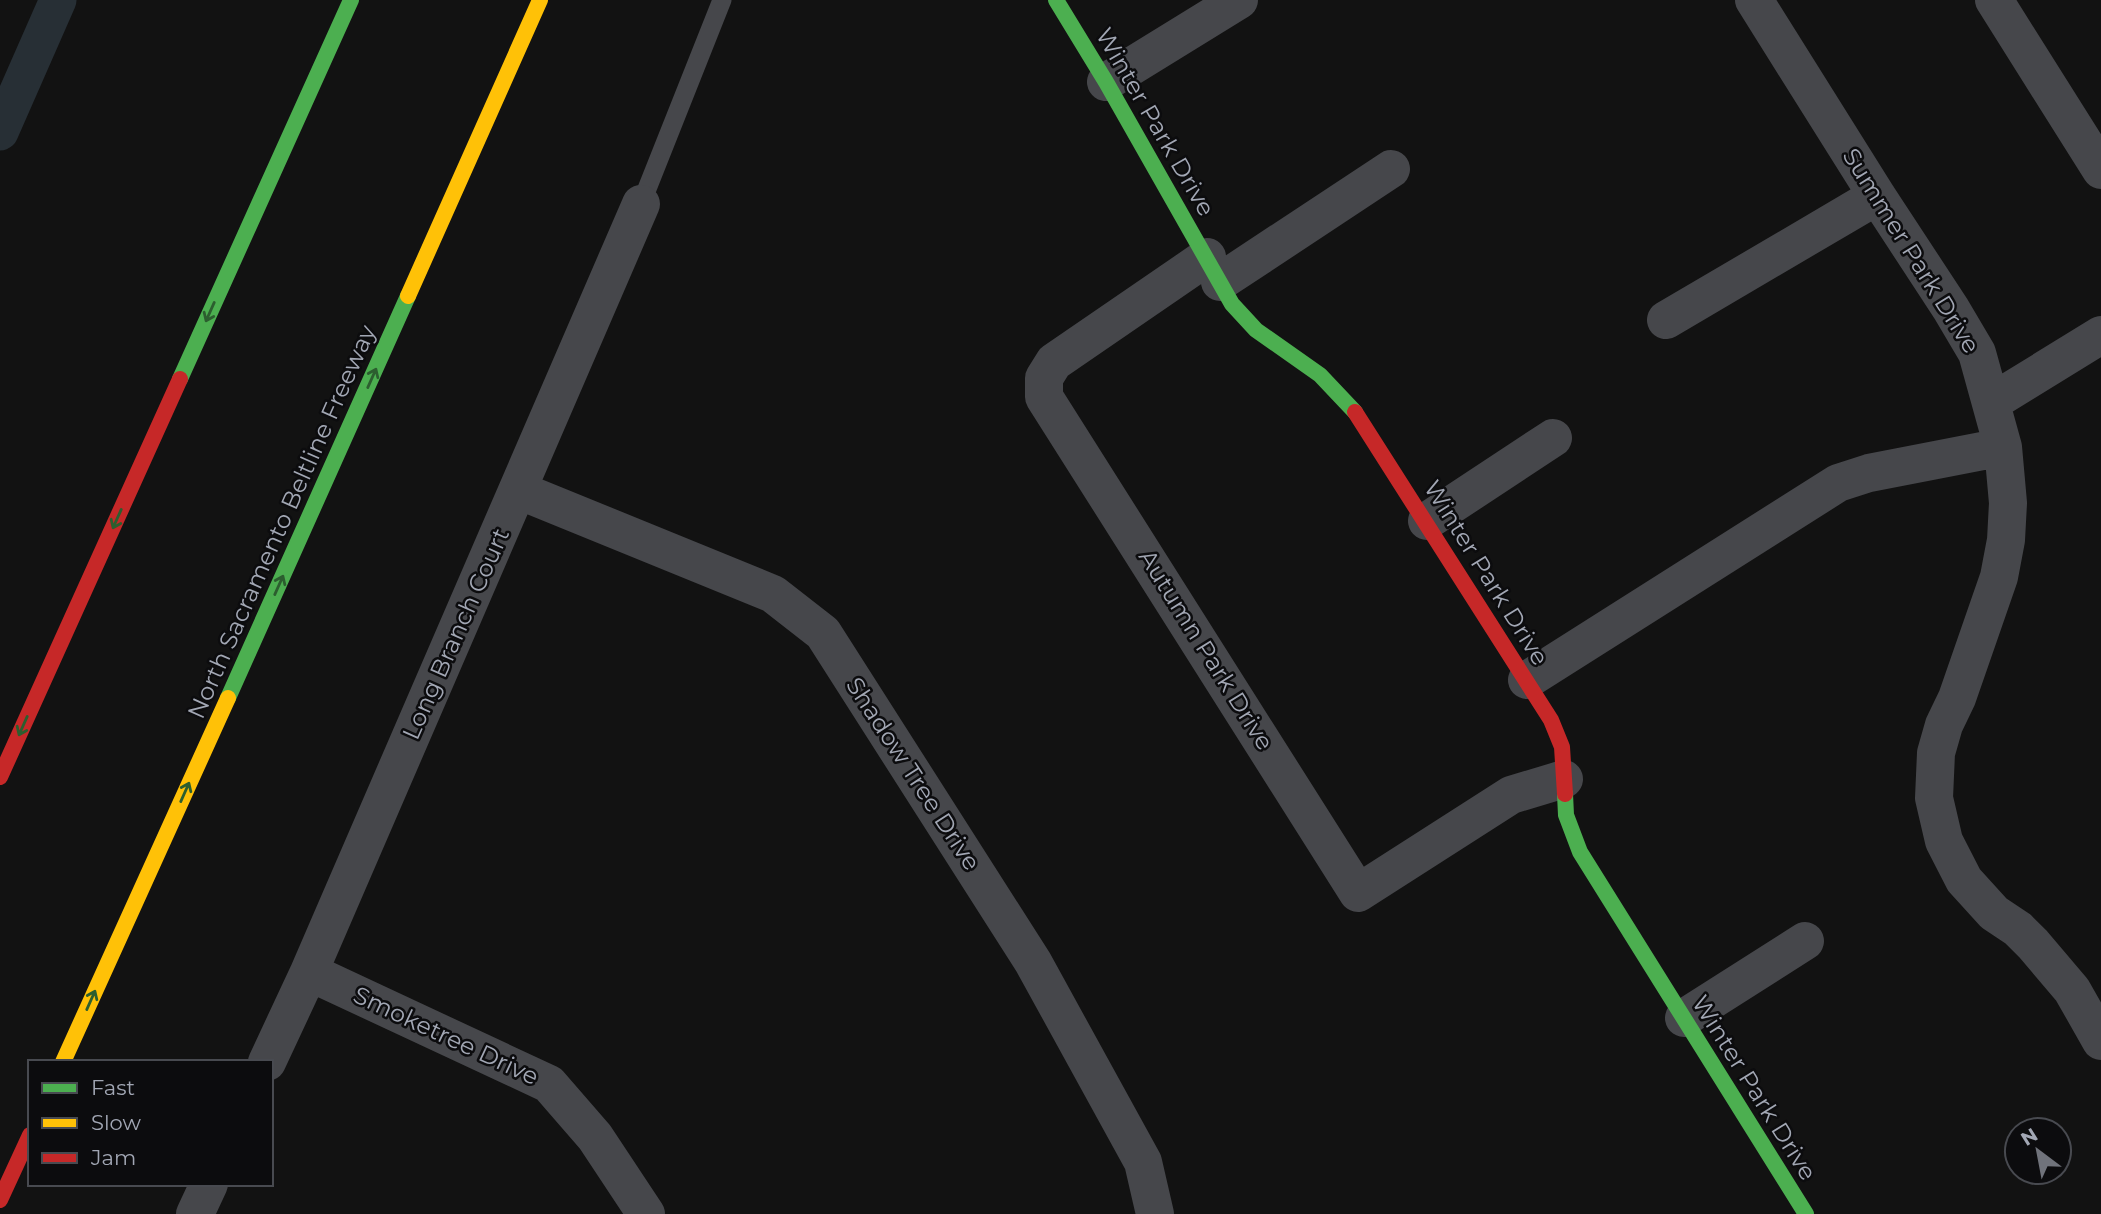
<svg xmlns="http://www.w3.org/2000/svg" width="2101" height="1214" viewBox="0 0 2101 1214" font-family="Montserrat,sans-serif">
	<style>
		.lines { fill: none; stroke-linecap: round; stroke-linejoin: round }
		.canal { stroke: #272f35; stroke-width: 37 }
		.lane { stroke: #46474b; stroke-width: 19 }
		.street { stroke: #46474b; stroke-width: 38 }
		.fast { stroke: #4caf50; stroke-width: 16 }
		.slow { stroke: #ffc107; stroke-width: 16 }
		.jam { stroke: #c62828; stroke-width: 16 }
		.oneway { stroke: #2c5e2f }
		.labels { text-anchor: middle; stroke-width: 5; stroke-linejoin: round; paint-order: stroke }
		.street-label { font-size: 24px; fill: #a2a7b4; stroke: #0c0c0e }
	</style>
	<rect width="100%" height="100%" fill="#121212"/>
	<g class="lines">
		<path class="canal" d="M0 132 58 0"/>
		<path class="lane" d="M641 204 722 0"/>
		<path class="street" d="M1754 0 1877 196 1951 309 1977 353 2003 447 2008 503 2006 540 1999 577 1957 698 1944 725 1936 753 1934 798 1944 841 1964 880 1994 913 2018 929 2033 944 2072 990 2101 1041
			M1994 0 2101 170
			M1106 82 1239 0
			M1207 257 1054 362 1044 378V397L1358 893 1511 795 1564 779
			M1220 282 1391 169
			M1666 320 1877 196
			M1992 402 2101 335
			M518 490 773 594 823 633 1033 962 1143 1162 1155 1214
			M1427 521 1553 438
			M1527 680 1838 483 1869 473 2003 447
			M309 972 549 1084 595 1137 646 1214
			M1684 1018 1805 941
			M267 1062 309 972 641 204
			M195 1214 209 1184"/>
		<path class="fast" d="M1056 0 1106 82 1232 304 1256 330 1320 375 1355 412
			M180 379 351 0
			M228 698 408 296
			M1565 794 1566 815 1580 852 1806 1214"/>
		<path class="slow" d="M408 296 540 0
			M63 1062 228 698"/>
		<path class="jam" d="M1355 412 1551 720 1562 747 1565 794
			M0 777 180 379
			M0 1200 30 1135"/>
	</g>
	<defs><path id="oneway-shaft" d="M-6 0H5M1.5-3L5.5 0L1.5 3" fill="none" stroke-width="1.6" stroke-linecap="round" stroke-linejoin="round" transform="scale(1.75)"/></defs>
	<g class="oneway">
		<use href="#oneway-shaft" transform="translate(210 312) rotate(114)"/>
		<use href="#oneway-shaft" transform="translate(372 378) rotate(-66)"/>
		<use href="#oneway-shaft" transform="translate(117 519) rotate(114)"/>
		<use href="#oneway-shaft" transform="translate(279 585) rotate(-66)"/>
		<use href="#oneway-shaft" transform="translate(23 726) rotate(114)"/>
		<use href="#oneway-shaft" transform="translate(185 792) rotate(-66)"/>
		<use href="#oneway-shaft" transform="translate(91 1000) rotate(-66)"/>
	</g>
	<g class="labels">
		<g class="street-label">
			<text transform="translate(1155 122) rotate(60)" y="8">Winter Park Drive</text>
			<text transform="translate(1911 251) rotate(58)" y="8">Summer Park Drive</text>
			<text transform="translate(282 522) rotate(-66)" y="8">North Sacramento Beltline Freeway</text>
			<text transform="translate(1486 573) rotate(58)" y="8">Winter Park Drive</text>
			<text transform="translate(456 634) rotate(-66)" y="8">Long Branch Court</text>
			<text transform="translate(1206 650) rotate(58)" y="8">Autumn Park Drive</text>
			<text transform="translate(913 774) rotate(57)" y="8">Shadow Tree Drive</text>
			<text transform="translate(446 1036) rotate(25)" y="8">Smoketree Drive</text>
			<text transform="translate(1754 1088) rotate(58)" y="8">Winter Park Drive</text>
		</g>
	</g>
	<rect x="28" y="1060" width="245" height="126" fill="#0c0c0e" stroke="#484a50" stroke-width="2"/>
	<rect x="42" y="1083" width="35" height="10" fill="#4caf50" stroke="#484a50" stroke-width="2"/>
	<text x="91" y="1095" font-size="21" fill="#a2a7b4">Fast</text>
	<rect x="42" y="1118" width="35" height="10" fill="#ffc107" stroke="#484a50" stroke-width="2"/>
	<text x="91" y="1130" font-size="21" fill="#a2a7b4">Slow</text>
	<rect x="42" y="1153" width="35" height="10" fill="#c62828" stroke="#484a50" stroke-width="2"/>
	<text x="91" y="1165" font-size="21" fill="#a2a7b4">Jam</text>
	<g transform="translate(2038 1151) rotate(328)"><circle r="33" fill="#0c0c0e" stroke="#484a50" stroke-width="2"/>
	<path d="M0-5L12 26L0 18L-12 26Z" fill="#70737b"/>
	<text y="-10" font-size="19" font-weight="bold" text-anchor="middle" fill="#a2a7b4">N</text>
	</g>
</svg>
